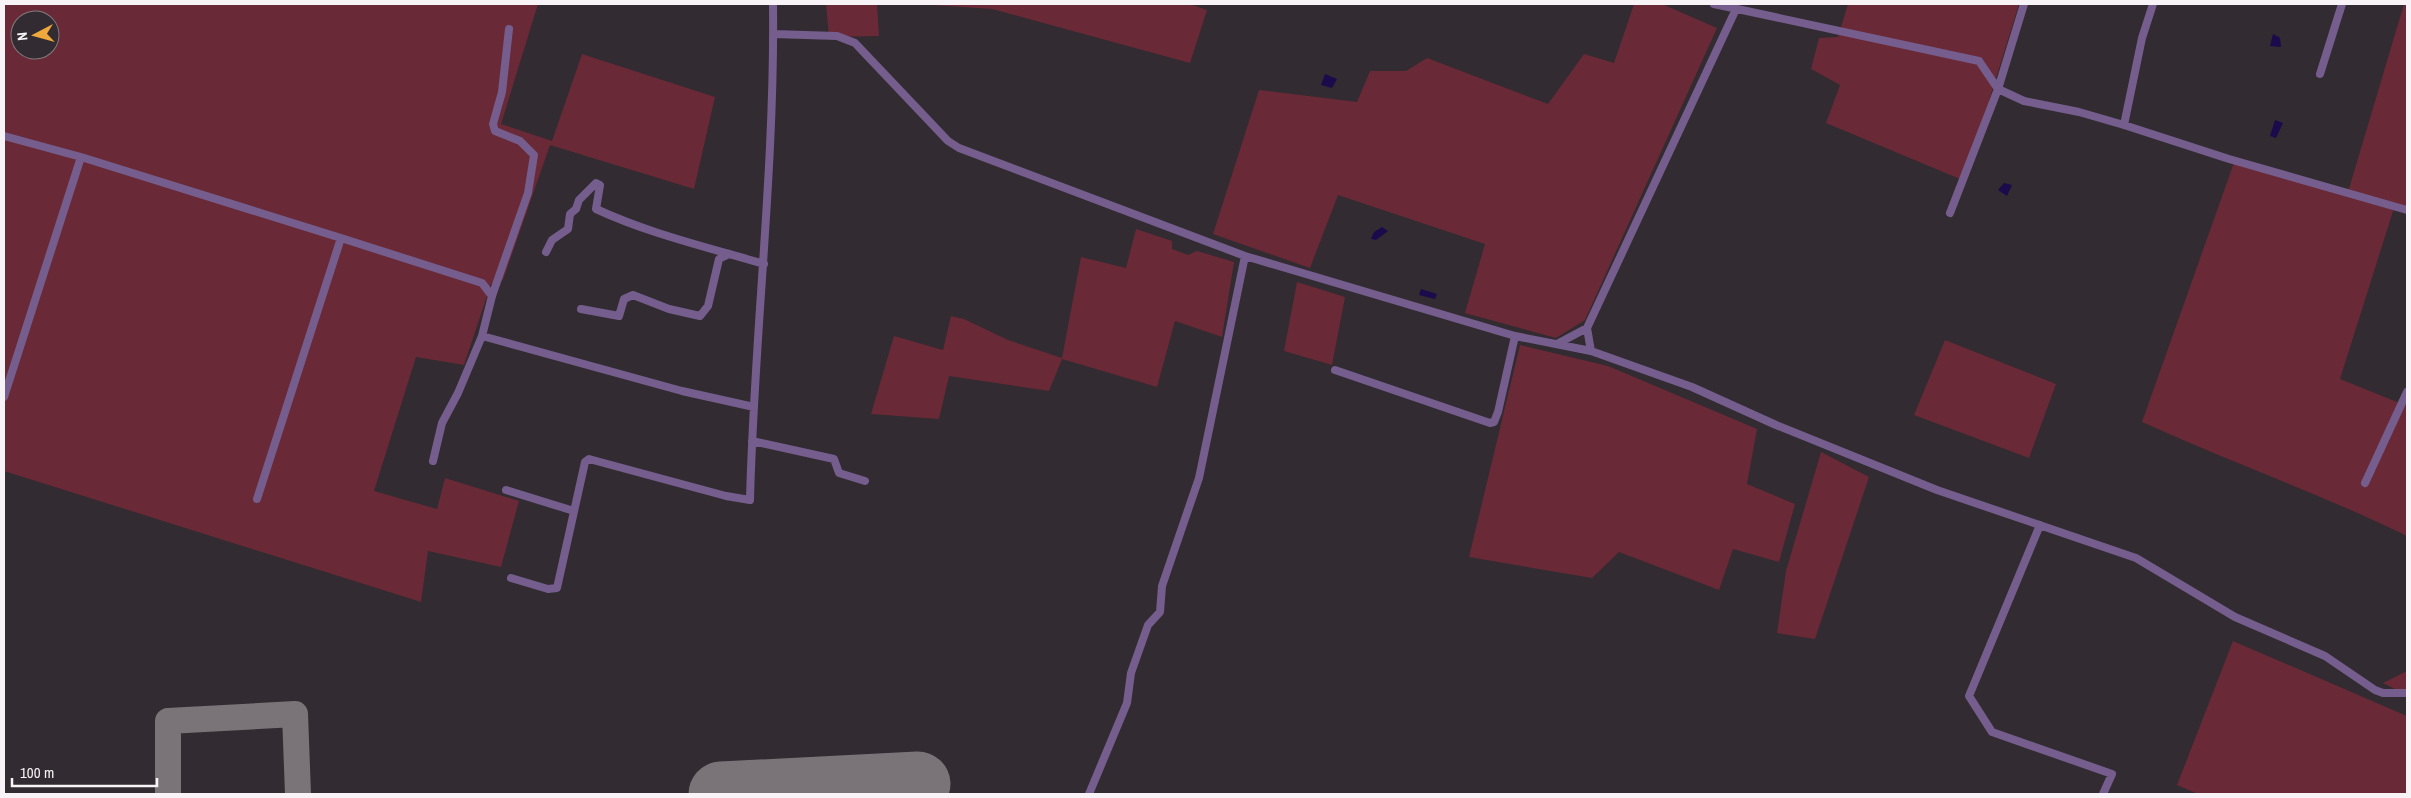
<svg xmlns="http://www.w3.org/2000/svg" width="2411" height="798" viewBox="0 0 2411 798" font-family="'Archivo Narrow',sans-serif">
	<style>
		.green { fill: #6a2936; fill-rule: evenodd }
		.water { fill: #1b0b4c }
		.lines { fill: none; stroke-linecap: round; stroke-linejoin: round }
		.taxiway { stroke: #7a7378; stroke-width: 26 }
		.runway { stroke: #7a7378; stroke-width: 65 }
		.street { stroke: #755e8d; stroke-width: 8 }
	</style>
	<rect width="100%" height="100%" fill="#322b31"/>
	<path class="green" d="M4 4H538L501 124 552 141 582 54 715 97 694 189 550 145 503 280 491 284 464 365 416 357 374 491 437 509 445 478 519 501 501 567 428 551 421 602 4 471ZM20 20H50V50H20Z
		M826 4H877L879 36 829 37Z
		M917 4H1190L1207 10 1190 63 992 9Z
		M1634 4H1662L1717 28 1585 320 1556 338 1465 313 1485 244 1338 195 1310 268 1213 234 1259 90 1357 102 1370 71H1406L1427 58 1548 104 1584 54 1614 63Z
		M1848 4H2019L1988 104 1960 179 1826 123 1840 85 1811 69 1819 38 1838 37Z
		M2404 4H2407V211L2394 208 2340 379 2407 406V536C2321 494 2230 462 2142 422L2236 157 2348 192Z
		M1136 229 1172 241V249L1188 255 1197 251 1234 262 1222 337 1175 321 1157 387 1062 359 1049 391 949 376 939 419 871 414 894 336 943 350 951 316 964 319 1008 340 1062 358 1081 257 1126 268Z
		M1297 282 1345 297 1332 365 1284 351Z
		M1945 340 2056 384 2029 458 1914 415Z
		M1520 345 1608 366 1757 429 1747 484 1795 504 1779 562 1733 549 1719 590 1619 552 1592 578 1469 557Z
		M1821 452 1869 477 1815 639 1777 633 1786 571Z
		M2233 641 2407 716V794H2198L2177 785Z
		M2407 671V695L2383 683Z"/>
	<path class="water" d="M2273 34 2280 38 2281 47 2270 46Z
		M1325 74 1337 79 1332 88 1321 85Z
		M2275 120 2283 123 2276 138 2270 136Z
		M2004 183 2012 185 2007 196 1998 190Z
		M1382 227 1388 231 1376 240 1371 239 1374 232Z
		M1421 289 1437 294 1435 299 1419 295Z"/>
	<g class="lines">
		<path class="taxiway" d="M168 794V721L295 714 298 794"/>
		<path class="runway" d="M721 794 918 784"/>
		<path class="street" d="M1714 4 1979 61 1998 89 2024 101 2079 112 2124 125 2229 159 2407 210
			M1736 9 1587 328 1591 351 1692 387 1776 425 1937 490 2136 558 2235 617 2325 656 2375 690 2383 693H2407
			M773 34 837 36 855 43 948 141 959 148 1245 256 1515 336 1591 351
			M2320 74 2342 4
			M2124 125 2142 38 2153 4
			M4 136 81 157 341 238 257 499
			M1950 213 1998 89 2024 4
			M341 238 482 283 492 296
			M546 252 552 240 568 229 570 214 576 209 579 200 596 183 600 185 596 209C650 234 707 247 764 264
			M581 309 619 316 624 299 633 295 669 309 700 316 708 306 719 259 729 254
			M482 336 682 391 754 407
			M1557 344 1587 328
			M1335 370 1490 423 1494 422 1498 412 1515 336
			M4 397 81 157
			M752 441 834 459 839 473 865 481
			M433 461 442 423 458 393 482 336 492 296 528 193 534 155 520 141 495 131 493 124 502 92 509 29
			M2365 483 2407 392
			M506 490 574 511
			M2040 525 1969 696 1992 732 2112 774 2103 794
			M511 578 548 589 557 588 585 462 589 459 726 496 750 500C754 335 775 170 773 4
			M1089 794 1127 703 1131 673 1148 625 1160 612 1162 586 1199 478 1245 256"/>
	</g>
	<rect width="2411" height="798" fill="none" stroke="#f8f3f7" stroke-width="10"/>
	<g transform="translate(35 35) rotate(264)"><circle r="24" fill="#322b31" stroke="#817b80"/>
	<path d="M0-4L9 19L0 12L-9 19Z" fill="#eea83c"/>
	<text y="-8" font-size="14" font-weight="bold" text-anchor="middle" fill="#f8f3f7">N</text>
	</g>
	<path d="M12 778v8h145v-8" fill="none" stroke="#f8f3f7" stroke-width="2.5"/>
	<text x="20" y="778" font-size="15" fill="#f8f3f7" stroke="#322b31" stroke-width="4" paint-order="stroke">100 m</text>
</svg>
